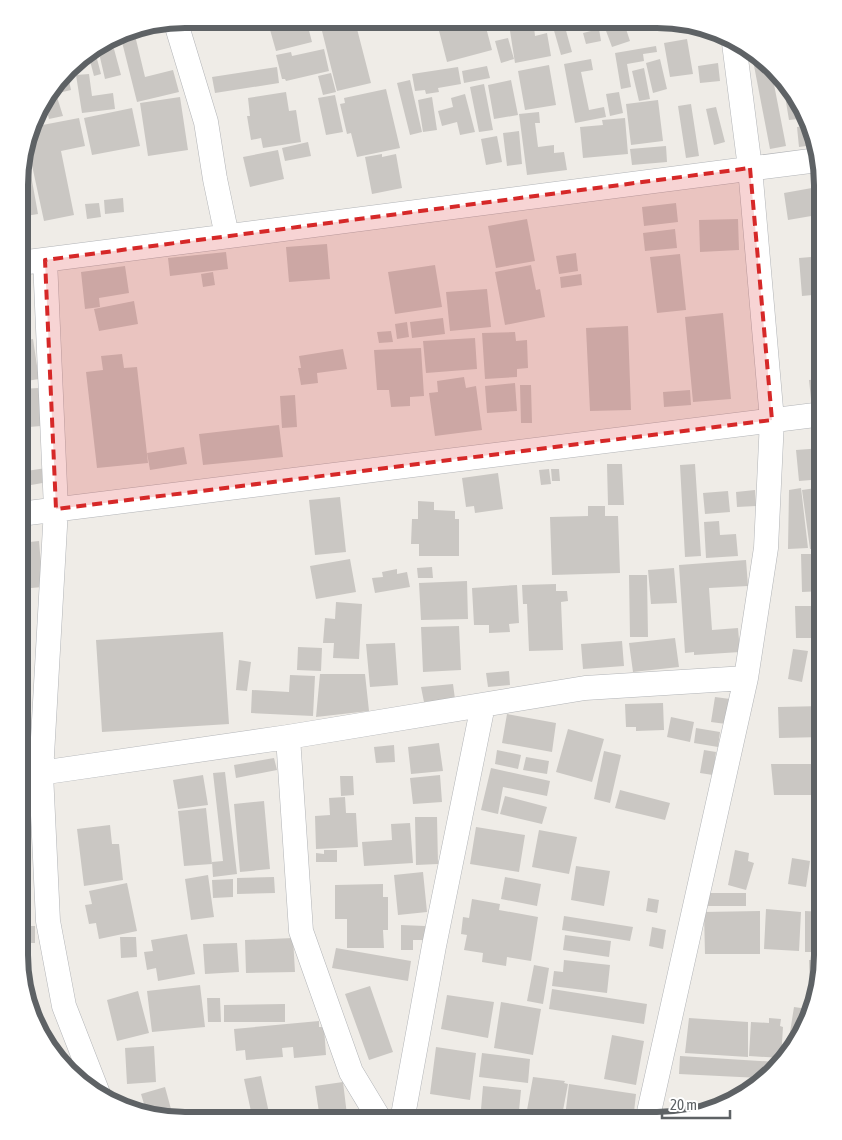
<svg xmlns="http://www.w3.org/2000/svg" width="842" height="1140" viewBox="0 0 842 1140" font-family="'Asap Condensed',sans-serif">
	<style>
		.building { fill: #cac7c3 }
		.lines { fill: none; stroke-linecap: round; stroke-linejoin: round }
		.minor-casing { stroke: #b2b4b7; stroke-width: 25 }
		.minor { stroke: #fff; stroke-width: 24 }
		.marked { fill: #d62828; fill-opacity: 0.2; stroke: #d62828; stroke-width: 4; stroke-dasharray: 10 6; stroke-linejoin: round }
		.rim { fill: none; stroke: #5e6265; stroke-width: 6 }
	</style>
	<rect width="100%" height="100%" fill="#efece7"/>
	<path class="building" d="M267 19H306L312 42 276 51Z
		M319 19H365L366 23 356 25 371 83 337 91Z
		M436 19 484 20 492 50 447 62Z
		M494 20H520L497 28Z
		M551 20H563L572 52 561 55Z
		M602 20H623L630 41 612 47Z
		M676 20H679L699 28 679 33Z
		M133 27 145 77 173 70 179 92 137 102 120 34Z
		M534 27 535 36 547 33 551 56 515 63 510 31Z
		M599 29 601 41 586 44 583 33Z
		M508 38 514 59 501 63 495 41Z
		M687 39 693 74 670 77 664 43Z
		M656 46 657 52 643 54 644 61 627 64 631 87 621 89 615 53Z
		M114 49 121 75 105 79 99 53Z
		M324 49 329 71 286 81 285 79H282L276 55 291 52 292 56Z
		M751 50 758 53 771 69 786 146 770 149Z
		M96 55 101 74 94 76 89 57Z
		M591 59 593 70 581 72 589 110 604 107 606 117 575 123 564 64Z
		M660 59 667 89 653 93 646 63Z
		M718 63 720 81 700 83 698 66Z
		M549 65 556 105 525 110 518 71Z
		M487 66 490 78 464 83 462 71Z
		M277 67 279 83 215 93 212 77Z
		M458 67 461 84 438 88 439 92 426 94 425 90 415 91 412 74Z
		M644 68 650 99 639 101 632 71Z
		M67 71 71 90 46 96Z
		M331 73 336 92 323 95 318 76Z
		M89 74 92 96 113 93 115 109 82 113 76 75Z
		M410 80 422 132 410 135 397 83Z
		M511 80 518 115 494 119 488 85Z
		M484 84 493 130 479 132 470 87Z
		M783 84 806 111 807 118 789 120Z
		M386 89 400 148 357 157 351 133 347 134 340 104 345 103 344 98Z
		M286 92 289 111 296 110 301 142 263 148 261 138 251 140 247 116H250L248 98Z
		M619 92 623 113 610 116 606 94Z
		M465 94 475 132 460 135 457 122 442 126 438 111 453 107 451 98Z
		M335 95 343 132 326 135 318 98Z
		M57 97 63 116 49 119 44 100Z
		M180 97 188 150 148 156 140 103Z
		M432 97 437 130 423 132 418 100Z
		M658 100 663 141 631 145 626 104Z
		M691 104 699 156 686 158 678 106Z
		M716 107 725 142 714 145 706 109Z
		M132 108 140 146 92 155 84 118Z
		M539 112 540 123H535L538 147 554 145V153L564 152 567 170 527 175 519 114Z
		M79 118 85 146 61 151 74 215 44 221 27 142 32 127Z
		M625 118 628 154 583 158 580 127 603 125 602 120Z
		M809 126 814 145 799 147 797 127Z
		M519 131 522 164 507 166 503 133Z
		M497 136 502 162 486 165 481 139Z
		M308 142 311 156 285 161 282 148Z
		M666 146 667 162 632 165 630 149Z
		M278 150 284 179 250 187 243 157Z
		M382 154V157L396 154 402 188 372 194 365 157Z
		M29 164 38 214 20 217V166Z
		M823 186V214L788 220 784 193Z
		M123 198 124 212 105 214 104 200Z
		M99 203 101 217 87 219 85 204Z
		M676 203 678 222 644 226 642 207Z
		M30 217 31 228 20 229V219Z
		M527 219 535 261 496 268 488 226Z
		M738 219 739 250 700 252 699 220Z
		M675 229 677 248 645 251 643 233Z
		M327 244 330 279 289 282 286 247Z
		M226 252 228 269 170 276 168 258Z
		M576 253 578 271 559 274 556 256Z
		M680 254 686 310 657 313 650 257Z
		M823 256V294L802 296 799 258Z
		M435 265 442 307 395 314 388 272Z
		M531 265 536 290 540 289 545 317 505 325 495 272Z
		M125 266 129 293 99 298 100 307 85 309 81 272Z
		M213 272 215 285 203 287 201 274Z
		M581 274 582 285 561 288 560 277Z
		M487 289 491 327 450 331 446 292Z
		M134 301 138 324 99 331 94 309Z
		M723 313 731 399 693 402 685 317Z
		M443 318 445 334 412 338 410 322Z
		M407 322 409 337 397 339 395 324Z
		M628 326 631 410 590 411 586 328Z
		M391 331 393 342 379 343 377 332Z
		M515 332 516 341 527 340 528 368 517 369V377L485 379 482 333Z
		M475 338 477 369 426 373 423 341Z
		M33 339 39 379 20 382V341Z
		M421 348 424 396 410 397V406L391 407 389 390H377L374 350Z
		M343 349 347 369 317 373 318 383 301 385 298 368H301L299 356Z
		M122 354 124 368 137 367 148 463 97 468 86 372 103 370 101 356Z
		M464 377 466 388 476 386 482 430 435 436 429 393 438 392 437 381Z
		M823 379V398L811 399 809 380Z
		M515 383 517 411 487 413 485 386Z
		M520 385H531L532 423H521Z
		M39 388 41 426 29 427 30 434H20V389Z
		M690 390 691 405 664 407 663 392Z
		M295 395 297 427 282 428 280 396Z
		M279 425 283 457 203 465 199 434Z
		M184 447 187 464 150 470 147 453Z
		M823 448V479L799 481 796 450Z
		M607 464H622L624 505H608Z
		M695 464 701 556 685 557 680 465Z
		M46 468 48 482 20 487V472Z
		M549 469 551 484 541 485 539 470Z
		M551 469H559L560 481H552Z
		M498 473 503 509 475 513 474 506 466 507 462 478Z
		M823 487V550H819V548L810 549 802 490Z
		M801 488 808 548 788 549 789 490Z
		M755 490 756 506 737 507 736 492Z
		M728 491 730 512 705 514 703 493Z
		M340 497 346 552 315 555 309 500Z
		M418 501 434 502V510L455 511V519H459V556H419V544H411L412 519H418Z
		M588 506H605V516H618L620 573 552 575 550 517 588 516Z
		M719 521 720 535 736 534 738 556 706 558 704 522Z
		M39 541 43 587 19 589 20 543Z
		M801 554H823V591L802 592Z
		M350 559 356 592 316 599 310 566Z
		M746 560 748 586 709 588 712 630 738 628 740 652 694 655V652L685 653 679 565Z
		M432 567 433 578H418L417 568Z
		M674 568 677 603 651 604 648 570Z
		M397 569V574L407 572 410 587 375 593 372 578 383 577 382 572Z
		M629 575H647L648 637H630Z
		M467 581 468 619 421 620 419 583Z
		M556 584V591H567L568 601 561 602 563 650 529 651 527 604H523L522 585Z
		M517 585 519 623 509 624 510 632 489 633V625H474L472 588Z
		M336 602 362 604 359 659 333 658 334 643H323L325 618 335 619Z
		M795 606H823V638H796Z
		M459 626 461 670 423 672 421 627Z
		M223 632 229 724 102 732 96 640Z
		M675 638 679 667 633 672 629 643Z
		M622 641 624 666 583 669 581 644Z
		M395 643 398 685 370 687 366 644Z
		M298 647 322 648 321 671 297 670Z
		M814 647 823 649V668L811 667Z
		M793 649 808 651 802 682 788 679Z
		M19 652H23L26 685H19Z
		M239 660 251 662 247 691 236 690Z
		M509 671 510 685 488 687 486 673Z
		M320 674H365L369 711 316 717Z
		M290 675 315 676 313 716 251 713 252 690 289 692Z
		M453 684 455 699 424 702 421 687Z
		M715 697 730 699 726 724 711 722Z
		M663 703 664 730 636 731V727H626L625 704Z
		M823 706V737L779 738 778 707Z
		M507 714 556 723 552 752 502 743Z
		M671 717 694 722 690 742 667 737Z
		M696 728 720 732 718 747 694 743Z
		M568 729 604 739 592 782 556 772Z
		M439 743 443 771 411 774 408 747Z
		M394 745 395 762 376 763 374 747Z
		M497 750 521 755 518 769 495 764Z
		M704 750 716 752 713 775 700 773Z
		M604 751 621 755 610 803 594 799Z
		M526 757 549 761 547 774 523 770Z
		M274 758 277 770 236 778 234 765Z
		M771 764H823V795H774Z
		M491 768 550 781 547 796 503 787 498 814 481 810Z
		M225 772 237 874 213 877 212 862 223 861 213 773Z
		M203 775 208 805 178 809 173 780Z
		M440 775 442 802 413 804 410 778Z
		M340 776H353L354 795 341 796Z
		M620 790 670 803 665 820 615 808Z
		M505 796 547 807 542 824 500 814Z
		M22 797 26 810 19 812V798Z
		M345 797 346 813H356L358 847 316 849 315 816 330 815 329 798Z
		M264 801 270 869 240 872 234 804Z
		M206 808 212 864 184 866 178 811Z
		M415 817H437L438 864 416 865Z
		M410 823 413 863 364 866 362 842 392 840 391 824Z
		M110 825 112 844H119L123 880 84 886 77 829Z
		M476 827 525 835 519 872 470 864Z
		M539 830 577 837 569 874 532 867Z
		M324 850H337V862H316V853L324 854Z
		M735 850 749 853 748 861 754 863 746 890 728 885Z
		M792 858 810 861 806 887 788 884Z
		M576 866 610 871 604 906 571 900Z
		M423 872 427 912 398 915 394 875Z
		M208 875 214 917 191 920 185 879Z
		M274 877 275 893 237 894V878Z
		M505 877 541 884 537 906 501 899Z
		M233 879V897L213 898 212 880Z
		M127 883 137 931 99 939 96 923 89 924 85 905 92 904 89 891Z
		M383 884V897H388V930H383L384 948H347V919H335V885Z
		M707 893H746V906H707Z
		M648 898 659 900 657 913 646 911Z
		M472 899 500 904 499 910 538 917 531 961 507 957 506 966 482 962 483 953 464 950 467 935 461 934 463 917 469 918Z
		M766 909 801 912 799 951 764 949Z
		M760 911V954H705L704 912Z
		M805 911 823 912V952H805Z
		M564 916 633 927 630 941 562 930Z
		M401 925 425 926V940H413V950H401Z
		M19 926H35V943H19Z
		M652 927 666 930 663 949 649 946Z
		M187 934 195 974 158 981 156 968 147 970 144 952 153 951 151 940Z
		M565 935 611 941 609 957 563 950Z
		M120 937H136L137 957 121 958Z
		M293 938 295 972 246 973 245 940Z
		M237 943 239 972 205 974 203 944Z
		M336 948 411 961 408 981 332 968Z
		M564 960 610 965 607 993 552 986 554 971 563 972Z
		M809 960H823L814 991H810Z
		M534 965 549 968 543 1004 527 1001Z
		M200 985 205 1027 152 1032 147 991Z
		M370 986 393 1052 369 1060 345 994Z
		M552 989 647 1004 644 1024 549 1009Z
		M138 991 149 1033 117 1041 107 1000Z
		M447 995 494 1002 488 1038 441 1029Z
		M207 998H220L221 1022H208Z
		M501 1002 541 1009 533 1055 494 1048Z
		M285 1004V1022H224V1005Z
		M794 1007 808 1009 796 1046 788 1045Z
		M689 1018 748 1022V1057L685 1053Z
		M769 1018 781 1019 780 1026 783 1027 781 1058 749 1056 751 1022 769 1023Z
		M319 1021V1027H324L326 1055 294 1058 293 1047 282 1048 283 1057 246 1060 245 1050 236 1051 234 1029Z
		M612 1035 644 1041 636 1085 604 1079Z
		M154 1046 156 1082 127 1084 125 1048Z
		M436 1047 476 1053 470 1100 430 1094Z
		M482 1053 530 1059 528 1083 479 1077Z
		M680 1056 778 1062 760 1078 679 1074Z
		M261 1076 269 1113 252 1116 244 1079Z
		M533 1077 565 1081 564 1083 568 1084 561 1121H525Z
		M343 1082 347 1115 320 1119 315 1086Z
		M569 1084 636 1094 633 1121H591L565 1117Z
		M483 1086 521 1090 518 1121H480Z
		M165 1087 174 1120H163L147 1114 141 1094Z"/>
	<g class="lines">
		<g class="minor-casing">
			<path id="minor" d="M175 20 206 122 215 179 227 236
				M45 260 56 509 41 773 48 921 64 1006 99 1096
				M20 263 818 160
				M20 514 823 414
				M288 737 301 931 351 1072 380 1120
				M19 776 288 737 585 688 746 678
				M402 1121 434 946 483 705
				M647 1121 746 678 766 548 772 420 750 168 734 43"/>
		</g>
		<use href="#minor" class="minor"/>
	</g>
	<path class="marked" d="M750 168 772 420 56 509 45 260Z"/>
	<path d="M0 0H842V1140H0ZM185 28H657A157 157 0 0 1 814 185V955A157 157 0 0 1 657 1112H185A157 157 0 0 1 28 955V185A157 157 0 0 1 185 28Z" fill="#fff" fill-rule="evenodd"/>
	<path class="rim" d="M185 28H657A157 157 0 0 1 814 185V955A157 157 0 0 1 657 1112H185A157 157 0 0 1 28 955V185A157 157 0 0 1 185 28Z"/>
	<path d="M662 1110v8h68v-8" fill="none" stroke="#5e6265" stroke-width="2.5"/>
	<text x="670" y="1110" font-size="15" fill="#5e6265" stroke="#ffffff" stroke-width="4" paint-order="stroke">20 m</text>
</svg>
